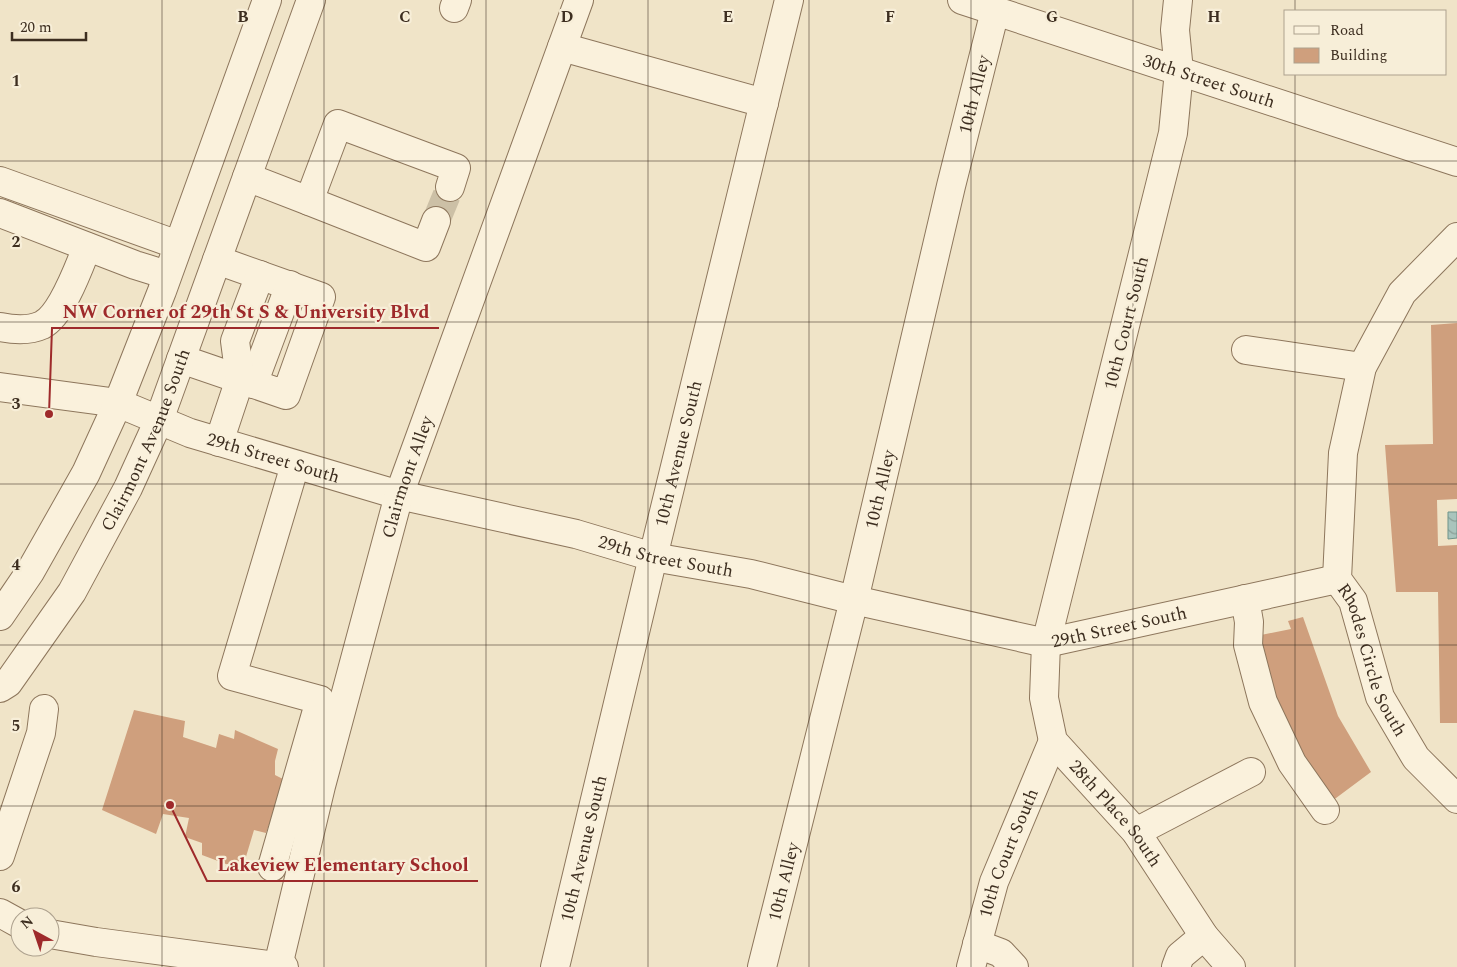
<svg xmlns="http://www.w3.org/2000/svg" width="1457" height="967" viewBox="0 0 1457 967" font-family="Spectral,serif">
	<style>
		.water { fill: url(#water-waves); stroke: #6f938a }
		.building { fill: #cf9f7d }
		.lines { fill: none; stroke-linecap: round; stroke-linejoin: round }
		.minor-tunnel { stroke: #ccc0a6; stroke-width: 28; stroke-dasharray: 28 14; stroke-linecap: butt }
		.minor-casing { stroke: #8d765c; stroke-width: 30 }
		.minor { stroke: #faf1dc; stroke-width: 28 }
		.grid { fill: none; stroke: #3d2e20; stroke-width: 1; stroke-opacity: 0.55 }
		.labels { text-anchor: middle; stroke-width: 4.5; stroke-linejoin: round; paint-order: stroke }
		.street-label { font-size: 18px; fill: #3d2e20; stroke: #f7eed8 }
		.grid-label { font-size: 16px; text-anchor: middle; font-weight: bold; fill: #3d2e20; stroke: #f7eed8; stroke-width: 4.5; stroke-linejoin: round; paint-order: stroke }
		.leader { fill: none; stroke: #9e2a2b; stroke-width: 2 }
		.callout-dot { fill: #9e2a2b; stroke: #f7eed8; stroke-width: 2 }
		.callout-label { font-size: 19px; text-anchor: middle; font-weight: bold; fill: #9e2a2b; stroke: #f7eed8; stroke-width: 4.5; stroke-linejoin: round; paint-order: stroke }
	</style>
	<defs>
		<pattern id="water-waves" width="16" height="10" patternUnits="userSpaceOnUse" patternTransform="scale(1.25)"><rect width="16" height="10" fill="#a9c4bc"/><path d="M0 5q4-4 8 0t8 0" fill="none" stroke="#8ba098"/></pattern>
	</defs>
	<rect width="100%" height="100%" fill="#f0e4c8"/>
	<path class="water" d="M1448 512H1457V538L1448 539Z"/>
	<path class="building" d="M1457 323V499L1437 500 1438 546 1457 545V723H1440L1438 592H1396L1385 445 1433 444 1431 325Z
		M1303 617 1338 716 1371 772 1332 801 1287 733 1256 636 1291 629 1288 621Z
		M134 710 185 721 183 737 216 748 219 734 234 739 235 730 278 749 275 761V775L285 780 266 833 254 830 242 870 202 855V843L185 837 189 818 163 814 156 834 102 810Z"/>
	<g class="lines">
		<path class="minor-tunnel" d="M436 221 450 187"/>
		<g class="minor-casing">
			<g id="minor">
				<path id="s1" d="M962 0 1457 162"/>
				<path id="s2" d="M1178 0 1175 30 1179 71 1173 133 1046 643 1044 698 1053 741 1136 832 1204 936 1231 967"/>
				<path d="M454 8 457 0"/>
				<path d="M562 47 764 103"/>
				<path d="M247 177 309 201 338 124 456 168 450 187"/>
				<path d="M0 181 178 245"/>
				<path d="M309 201 426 247 436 221"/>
				<path d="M0 213 135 265 167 275"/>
				<path id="s3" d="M1457 237 1402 293 1362 367 1343 453 1337 579 1353 601 1380 697 1416 758 1457 799"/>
				<path d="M0 327C14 330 29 331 42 325 62 315 79 267 87 247"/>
				<path d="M1246 350 1362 367"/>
				<path d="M181 359 286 395 321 297 217 260"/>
				<path d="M253 384 290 285"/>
				<path id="s4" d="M0 387 118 403 190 433 399 495 576 534 653 557 751 574 854 600 1046 643 1337 579"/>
				<path d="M219 442 240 379 235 341 260 275"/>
				<path d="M1245 599 1249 622 1248 645 1263 702 1292 763 1325 810"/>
				<path d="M0 616 30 572 86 473 118 403 162 291 267 0"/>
				<path id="s5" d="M0 688 8 683 72 592 128 488 159 420 311 0"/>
				<path d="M1136 832 1251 772"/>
				<path d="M0 856 41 733 44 709"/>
				<path d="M272 867 320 700 232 676 295 465"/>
				<path d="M0 913 20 924"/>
				<path d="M50 934 96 942 284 967"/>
				<path d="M977 944 1001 953 1014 967"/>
				<path id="s6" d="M278 966 321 786 399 495 579 0"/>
				<path id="s7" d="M555 967 653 557 789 0"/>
				<path id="s8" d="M762 967 854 600 951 186 995 11"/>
				<path id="s9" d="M971 967 994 882 1053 741"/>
				<path d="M1176 967 1180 956 1204 936"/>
			</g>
		</g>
		<use href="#minor" class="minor"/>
	</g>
	<path class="grid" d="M162 0V967M324 0V967M486 0V967M648 0V967M809 0V967M971 0V967M1133 0V967M1295 0V11M1295 74V967M0 161H1457M0 322H1457M0 484H1457M0 645H1457M0 806H1457"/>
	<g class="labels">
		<g class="street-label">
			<text dy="6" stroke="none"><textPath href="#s1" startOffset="260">30th Street South</textPath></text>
			<text dy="6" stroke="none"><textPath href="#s8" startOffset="898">10th Alley</textPath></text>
			<text transform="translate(1126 323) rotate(-76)" y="6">10th Court South</text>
			<text dy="6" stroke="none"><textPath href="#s5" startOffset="290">Clairmont Avenue South</textPath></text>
			<text dy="6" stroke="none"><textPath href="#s7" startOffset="528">10th Avenue South</textPath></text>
			<text dy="6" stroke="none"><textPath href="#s4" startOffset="284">29th Street South</textPath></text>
			<text dy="6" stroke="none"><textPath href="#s6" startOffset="506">Clairmont Alley</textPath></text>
			<text dy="6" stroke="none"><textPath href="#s8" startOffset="492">10th Alley</textPath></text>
			<text dy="6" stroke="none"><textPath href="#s4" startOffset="689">29th Street South</textPath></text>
			<text dy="6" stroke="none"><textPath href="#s4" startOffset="1154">29th Street South</textPath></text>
			<text dy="6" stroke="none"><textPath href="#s3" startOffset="466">Rhodes Circle South</textPath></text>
			<text dy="6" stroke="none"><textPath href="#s2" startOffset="854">28th Place South</textPath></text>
			<text dy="6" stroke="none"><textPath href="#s7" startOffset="122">10th Avenue South</textPath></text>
			<text dy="6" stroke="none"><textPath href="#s9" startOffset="120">10th Court South</textPath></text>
			<text dy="6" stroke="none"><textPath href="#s8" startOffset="88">10th Alley</textPath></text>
		</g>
	</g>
	<g class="grid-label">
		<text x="243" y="22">B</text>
		<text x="405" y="22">C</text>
		<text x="567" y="22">D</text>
		<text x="728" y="22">E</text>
		<text x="890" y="22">F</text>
		<text x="1052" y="22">G</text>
		<text x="1214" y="22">H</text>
		<text x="16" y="86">1</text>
		<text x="16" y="247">2</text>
		<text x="16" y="409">3</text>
		<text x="16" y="570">4</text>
		<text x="16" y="731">5</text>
		<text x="16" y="892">6</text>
	</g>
	<path class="leader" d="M49 414L52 328H439M170 805L207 881H478"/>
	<g class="callout-dot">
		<circle cx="49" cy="414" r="5"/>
		<circle cx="170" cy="805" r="5"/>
	</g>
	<g class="callout-label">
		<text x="246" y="318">NW Corner of 29th St S &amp; University Blvd</text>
		<text x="343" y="871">Lakeview Elementary School</text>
	</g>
	<rect x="1284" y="10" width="162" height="65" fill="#f7eed8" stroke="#ada18e"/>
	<rect x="1294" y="26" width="25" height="8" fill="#faf1dc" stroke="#ada18e"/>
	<text x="1330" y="35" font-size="15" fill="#3d2e20">Road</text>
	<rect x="1294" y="48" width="25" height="15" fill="#cf9f7d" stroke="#ada18e"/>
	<text x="1330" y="60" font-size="15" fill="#3d2e20">Building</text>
	<g transform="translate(35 932) rotate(320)"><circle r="24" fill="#f7eed8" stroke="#ada18e"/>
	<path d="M0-4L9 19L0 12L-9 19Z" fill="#9e2a2b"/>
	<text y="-8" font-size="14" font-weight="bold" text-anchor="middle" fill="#3d2e20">N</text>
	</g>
	<path d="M12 32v8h74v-8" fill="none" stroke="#3d2e20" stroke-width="2.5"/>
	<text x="20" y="32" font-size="15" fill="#3d2e20" stroke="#f7eed8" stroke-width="4" paint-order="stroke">20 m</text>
</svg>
